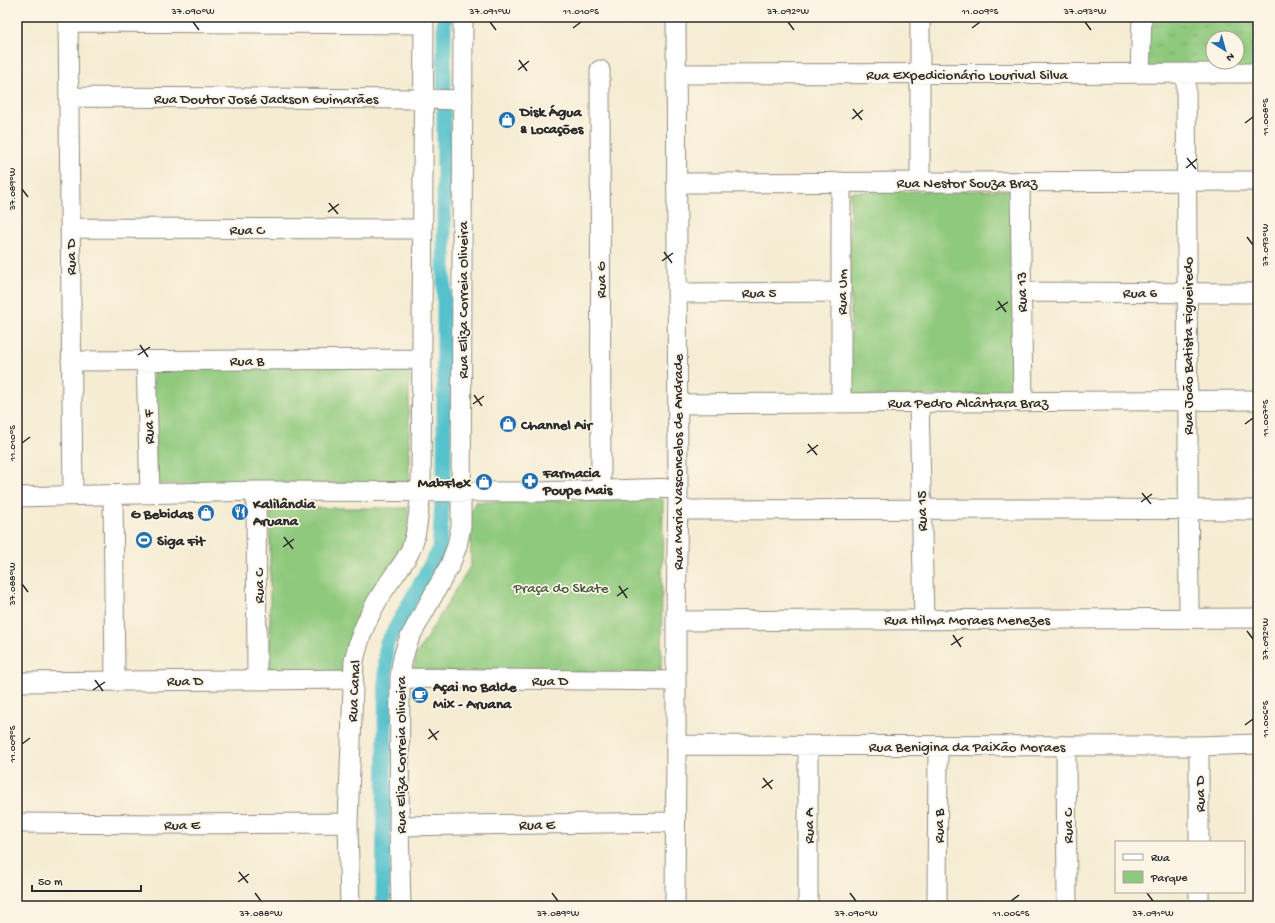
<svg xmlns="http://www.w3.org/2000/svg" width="1275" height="923" viewBox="0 0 1275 923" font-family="'Gochi Hand',sans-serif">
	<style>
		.grass { fill: url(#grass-tufts); stroke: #5d7a54; fill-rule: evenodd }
		.green { fill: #8fc97d; stroke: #5d7a54 }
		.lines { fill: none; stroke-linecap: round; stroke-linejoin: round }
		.canal { stroke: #54c1cc; stroke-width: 15 }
		.minor-casing { stroke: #908c7f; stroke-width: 21 }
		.minor { stroke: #fff; stroke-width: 19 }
		.ticks { fill: none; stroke: #2b2b2b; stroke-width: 1.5 }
		.labels { text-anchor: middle; stroke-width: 3.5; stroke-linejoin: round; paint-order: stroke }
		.street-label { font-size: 15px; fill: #2b2b2b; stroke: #fcf5e5 }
		.poi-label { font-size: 15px; font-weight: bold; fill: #2b2b2b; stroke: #fcf5e5; text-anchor: start }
		.park-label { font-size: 15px; fill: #495a44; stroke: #fcf5e5 }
		.neatline { fill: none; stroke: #2b2b2b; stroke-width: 1.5 }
		.ticks-label { font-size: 10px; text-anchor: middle; fill: #2b2b2b }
	</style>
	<defs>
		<pattern id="grass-tufts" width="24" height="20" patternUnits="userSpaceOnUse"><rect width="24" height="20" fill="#8fc97d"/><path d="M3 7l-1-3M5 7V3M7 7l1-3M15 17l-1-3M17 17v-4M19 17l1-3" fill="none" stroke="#75a367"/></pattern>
	</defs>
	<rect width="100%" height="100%" fill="#fcf5e5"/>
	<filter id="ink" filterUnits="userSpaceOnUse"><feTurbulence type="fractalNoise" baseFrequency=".025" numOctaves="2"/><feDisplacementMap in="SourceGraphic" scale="8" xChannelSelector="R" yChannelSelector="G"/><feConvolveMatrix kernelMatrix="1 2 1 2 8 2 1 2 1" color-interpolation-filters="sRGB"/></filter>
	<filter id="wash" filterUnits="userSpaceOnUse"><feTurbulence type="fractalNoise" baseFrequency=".012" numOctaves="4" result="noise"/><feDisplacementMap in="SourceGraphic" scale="16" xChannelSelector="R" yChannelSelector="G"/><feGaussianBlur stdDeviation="0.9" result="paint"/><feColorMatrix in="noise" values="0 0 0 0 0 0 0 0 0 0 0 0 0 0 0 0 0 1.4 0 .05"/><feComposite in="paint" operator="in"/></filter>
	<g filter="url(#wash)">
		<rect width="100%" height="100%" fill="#f5ecd3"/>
		<path class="grass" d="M1142 17H1258V73H1140ZM1213 38H1237V62H1213Z"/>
		<path class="green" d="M1015 190V395L851 396 850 192Z
			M153 364H409V483L153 484Z
			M663 499 661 673 416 671 414 668 416 655 471 565 470 513 475 502Z
			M270 508H408L407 540 405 545 350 636 347 672H270Z"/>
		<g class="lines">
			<path class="canal" d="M444 17V88
				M444 479V112
				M383 906 386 645 439 550 442 505"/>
		</g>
	</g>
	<g filter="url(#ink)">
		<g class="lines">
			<g class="minor-casing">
				<path id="minor" d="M68 17 73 496
					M68 22 424 24
					M600 70 601 490
					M1140 73 1142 17
					M1186 73 1189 618
					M676 74 1258 73
					M69 97 424 99 463 100
					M841 182V402
					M920 182V17
					M1020 182 1023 402
					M676 183 1258 181
					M70 228 423 229
					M1021 292 1258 293
					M678 293 841 292
					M146 360 150 494
					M71 361 422 359
					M919 402 924 619
					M678 404 1258 400
					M256 491 257 680
					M113 495 115 680
					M17 497 256 491 535 492 678 488
					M678 510 1054 509 1258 510
					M676 621 1258 618
					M400 678 676 681
					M17 682 353 679
					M676 745 1199 746 1258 744
					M1066 746 1067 906
					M17 823 169 824 348 823
					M399 826 675 822
					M1199 842V746
					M350 906 348 823 354 661C360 632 373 605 390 581 397 571 404 563 409 553 418 535 418 512 421 493L424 17
					M401 906 399 826 400 678C401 663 404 651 410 637L450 565 457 546 461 526 463 17
					M675 906 676 745V621L678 488 676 17
					M808 906V746
					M937 906 938 746
					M1199 906V892"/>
			</g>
			<use href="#minor" class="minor"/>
		</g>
	</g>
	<path class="ticks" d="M193 22 199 30M490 22 496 30M788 22 794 30M1085 22 1091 30M573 28 581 22M972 28 980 22M519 60 527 71M518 70 529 61M853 109 862 120M852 119 863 110M1245 123 1253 117M1187 158 1196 169M1186 168 1197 159M22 189 28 197M329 203 338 214M328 212 339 204M1247 237 1253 245M664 252 672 263M662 261 673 253M998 301 1006 312M996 310 1008 302M140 345 148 357M138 355 150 347M474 395 482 406M473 404 484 396M1245 424 1253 418M22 443 30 437M808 444 817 455M807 453 818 445M1142 493 1151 504M1141 502 1152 494M284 537 293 549M283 547 294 539M22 584 28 592M619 586 627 598M617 596 628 588M1247 631 1253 639M953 635 961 647M951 645 963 637M95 680 103 691M93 690 105 682M1245 725 1253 719M429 729 437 740M428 739 439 731M22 744 30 738M763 778 772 789M762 788 773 780M239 872 248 883M238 882 249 874M255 893 261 901M552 893 558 901M850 893 856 901M1147 893 1153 901M1011 901 1019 895"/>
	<defs>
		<g id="shop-disc" transform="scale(0.9)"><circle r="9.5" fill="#1f6fb2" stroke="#fcf5e5"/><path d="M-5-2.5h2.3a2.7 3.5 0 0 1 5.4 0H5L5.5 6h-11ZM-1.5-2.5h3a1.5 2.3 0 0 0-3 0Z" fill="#fff"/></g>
		<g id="pharmacy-disc" transform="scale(0.9)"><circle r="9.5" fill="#1f6fb2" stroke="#fcf5e5"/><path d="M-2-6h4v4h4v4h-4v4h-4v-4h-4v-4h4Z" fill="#fff"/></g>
		<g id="restaurant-disc" transform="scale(0.9)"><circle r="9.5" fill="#1f6fb2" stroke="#fcf5e5"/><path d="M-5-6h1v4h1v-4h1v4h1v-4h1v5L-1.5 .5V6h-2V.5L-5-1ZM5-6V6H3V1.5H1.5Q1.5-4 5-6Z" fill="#fff"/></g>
		<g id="stadium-disc" transform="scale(0.9)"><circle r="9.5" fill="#1f6fb2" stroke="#fcf5e5"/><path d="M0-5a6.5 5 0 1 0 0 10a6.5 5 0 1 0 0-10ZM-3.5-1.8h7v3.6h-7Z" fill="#fff"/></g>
		<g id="cafe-disc" transform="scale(0.9)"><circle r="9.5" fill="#1f6fb2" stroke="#fcf5e5"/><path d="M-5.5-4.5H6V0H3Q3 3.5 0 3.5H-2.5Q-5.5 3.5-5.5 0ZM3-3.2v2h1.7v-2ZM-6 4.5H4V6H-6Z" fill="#fff"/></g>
	</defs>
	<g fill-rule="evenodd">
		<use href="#shop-disc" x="507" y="120"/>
		<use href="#shop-disc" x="508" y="424"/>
		<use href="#pharmacy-disc" x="530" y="481"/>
		<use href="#shop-disc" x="484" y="482"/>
		<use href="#restaurant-disc" x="240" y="512"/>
		<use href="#shop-disc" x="206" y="513"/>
		<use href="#stadium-disc" x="144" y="540"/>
		<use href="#cafe-disc" x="420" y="695"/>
	</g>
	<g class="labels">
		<g class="street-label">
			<text x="967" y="79">Rua Expedicionário Lourival Silva</text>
			<text x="266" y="103">Rua Doutor José Jackson Guimarães</text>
			<text x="967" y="187">Rua Nestor Souza Braz</text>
			<text x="247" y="234">Rua C</text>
			<text transform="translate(70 257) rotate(-90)" y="5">Rua D</text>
			<text transform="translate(600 280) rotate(-90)" y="5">Rua G</text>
			<text x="759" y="297">Rua 5</text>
			<text transform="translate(841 292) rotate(-90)" y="5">Rua Um</text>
			<text transform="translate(1021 292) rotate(-91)" y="5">Rua 13</text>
			<text x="1140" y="297">Rua 6</text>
			<text transform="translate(462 300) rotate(-90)" y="5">Rua Eliza Correia Oliveira</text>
			<text transform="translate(1187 346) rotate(-90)" y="5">Rua João Batista Figueiredo</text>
			<text x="247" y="365">Rua B</text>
			<text x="968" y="407">Rua Pedro Alcântara Braz</text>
			<text transform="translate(148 427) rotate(-92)" y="5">Rua F</text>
			<text transform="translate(677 462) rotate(-90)" y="5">Rua Maria Vasconcelos de Andrade</text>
			<text transform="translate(921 511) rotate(-91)" y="5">Rua 15</text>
			<text transform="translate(258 586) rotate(-90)" y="5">Rua C</text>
			<text x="967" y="624">Rua Hilma Moraes Menezes</text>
			<text x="185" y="685">Rua D</text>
			<text x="550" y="685">Rua D</text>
			<text transform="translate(353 691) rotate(-87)" y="5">Rua Canal</text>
			<text x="967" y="751">Rua Benigina da Paixão Moraes</text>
			<text transform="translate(400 755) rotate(-90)" y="5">Rua Eliza Correia Oliveira</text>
			<text transform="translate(1199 794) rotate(-90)" y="5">Rua D</text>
			<text x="182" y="829">Rua E</text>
			<text transform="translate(537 824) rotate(-1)" y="5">Rua E</text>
			<text transform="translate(808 826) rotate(-90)" y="5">Rua A</text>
			<text transform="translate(938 826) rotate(-90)" y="5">Rua B</text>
			<text transform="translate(1067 826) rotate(-90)" y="5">Rua C</text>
		</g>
		<g class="poi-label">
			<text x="520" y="116">Disk Água<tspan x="520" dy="17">&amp; Locações</tspan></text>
			<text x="521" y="429">Channel Air</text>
			<text x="543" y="477">Farmacia<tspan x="543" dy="17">Poupe Mais</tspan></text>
			<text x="471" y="487" text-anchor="end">MabFlex</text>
			<text x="253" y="508">Kalilândia<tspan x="253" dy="17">Aruana</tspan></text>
			<text x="193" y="518" text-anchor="end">G Bebidas</text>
			<text x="157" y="545">Siga Fit</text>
			<text x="433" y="691">Açai no Balde<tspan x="433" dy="17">Mix - Aruana</tspan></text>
		</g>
		<g class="park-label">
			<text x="561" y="592">Praça do Skate</text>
		</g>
	</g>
	<rect width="1275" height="923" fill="none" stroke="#fcf5e5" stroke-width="44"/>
	<rect x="1115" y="841" width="130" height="52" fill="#fcf5e5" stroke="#a8a49b"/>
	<rect x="1123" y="854" width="20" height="6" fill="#ffffff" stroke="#a8a49b"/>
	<text x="1151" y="861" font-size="12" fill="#2b2b2b">Rua</text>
	<rect x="1123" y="871" width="20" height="12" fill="#8fc97d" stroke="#a8a49b"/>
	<text x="1151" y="881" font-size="12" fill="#2b2b2b">Parque</text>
	<g transform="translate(1225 50) rotate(143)"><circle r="19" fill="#fcf5e5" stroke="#a8a49b"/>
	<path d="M0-3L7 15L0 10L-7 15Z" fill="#1f6fb2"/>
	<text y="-6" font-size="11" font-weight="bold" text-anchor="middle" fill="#2b2b2b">N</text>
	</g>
	<path d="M32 885v6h109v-6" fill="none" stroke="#2b2b2b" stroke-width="2"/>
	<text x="38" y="885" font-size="12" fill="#2b2b2b" stroke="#fcf5e5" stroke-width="3" paint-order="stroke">50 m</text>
	<rect x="22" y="22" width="1231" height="879" class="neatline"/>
	<g class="ticks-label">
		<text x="193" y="14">37.090°W</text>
		<text x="490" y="14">37.091°W</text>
		<text x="581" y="14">11.010°S</text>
		<text x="788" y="14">37.092°W</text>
		<text x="980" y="14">11.009°S</text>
		<text x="1085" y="14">37.093°W</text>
		<text transform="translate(1264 117) rotate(-90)" y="4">11.008°S</text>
		<text transform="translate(11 189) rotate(-90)" y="4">37.089°W</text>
		<text transform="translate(1264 245) rotate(-90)" y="4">37.093°W</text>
		<text transform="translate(1264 418) rotate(-90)" y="4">11.007°S</text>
		<text transform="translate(11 443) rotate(-90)" y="4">11.010°S</text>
		<text transform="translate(11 584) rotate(-90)" y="4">37.088°W</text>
		<text transform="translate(1264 639) rotate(-90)" y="4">37.092°W</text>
		<text transform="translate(1264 719) rotate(-90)" y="4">11.006°S</text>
		<text transform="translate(11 744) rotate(-90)" y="4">11.009°S</text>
		<text x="261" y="916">37.088°W</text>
		<text x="558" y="916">37.089°W</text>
		<text x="856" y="916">37.090°W</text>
		<text x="1011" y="916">11.006°S</text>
		<text x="1153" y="916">37.091°W</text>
	</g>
</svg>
